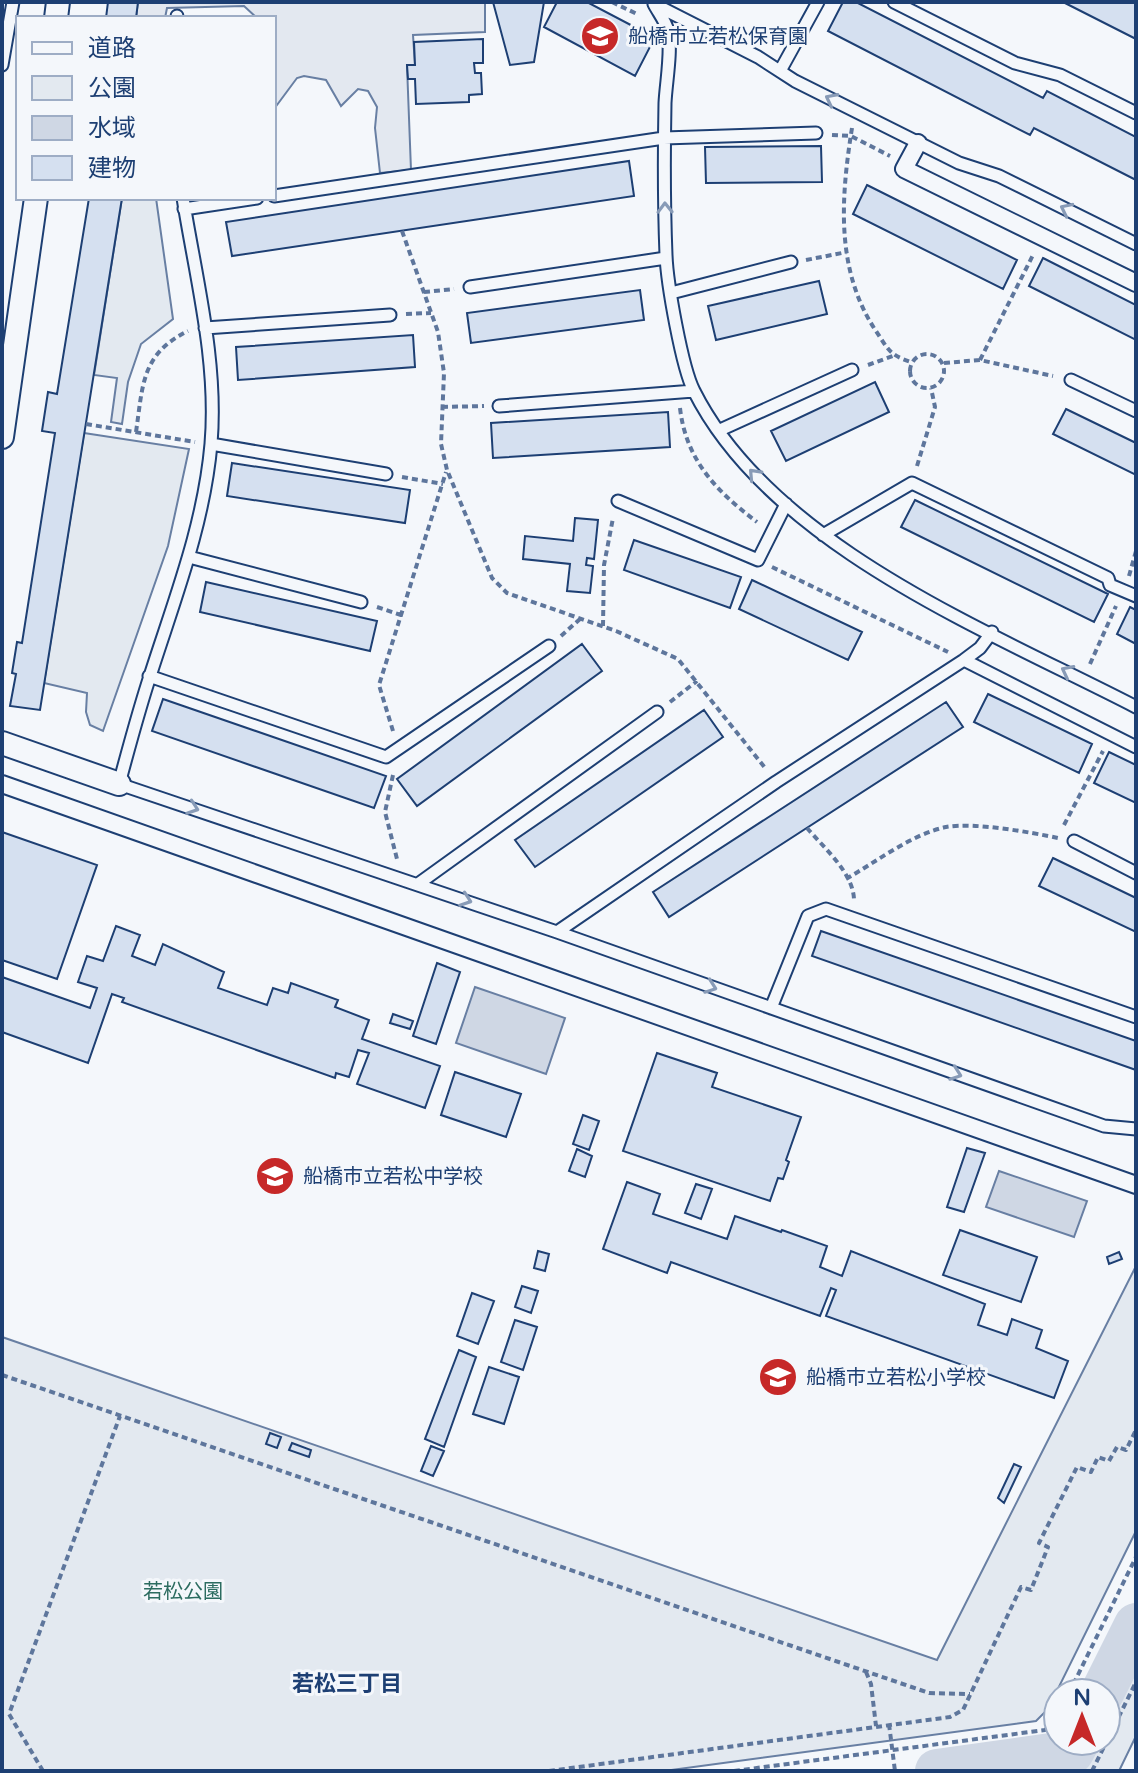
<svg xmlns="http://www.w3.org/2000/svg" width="1138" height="1773" viewBox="0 0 1138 1773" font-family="'Varela Round','Noto Sans JP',sans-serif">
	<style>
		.green { fill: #e3e9f0; stroke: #687fa3; stroke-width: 2 }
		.parking { fill: #e3e8f0; stroke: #687fa3; stroke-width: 2 }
		.water { fill: #cfd7e4; stroke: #687fa3; stroke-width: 2 }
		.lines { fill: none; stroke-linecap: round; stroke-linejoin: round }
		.river { stroke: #cfd7e4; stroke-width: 44 }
		.building { fill: #d5e0f0; stroke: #1d3f73; stroke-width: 2 }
		.service-casing { stroke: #1d3f73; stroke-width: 15 }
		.pedestrian-casing { stroke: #1d3f73; stroke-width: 20 }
		.minor-casing { stroke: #1d3f73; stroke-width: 26 }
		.path { stroke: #5e769c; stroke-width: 4; stroke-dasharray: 6 4; stroke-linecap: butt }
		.service { stroke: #f4f7fb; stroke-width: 11 }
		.pedestrian { stroke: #f4f7fb; stroke-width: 16 }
		.minor { stroke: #f4f7fb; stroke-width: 22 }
		.oneway { stroke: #889bb7 }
		.labels { text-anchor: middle; stroke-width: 6; stroke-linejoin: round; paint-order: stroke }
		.poi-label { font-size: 20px; fill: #1d3f73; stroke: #f4f7fb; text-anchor: start }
		.park-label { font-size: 20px; fill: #2c6c60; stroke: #f4f7fb }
		.neighbourhood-label { font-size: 22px; font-weight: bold; fill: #1d3f73; stroke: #f4f7fb }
	</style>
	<rect width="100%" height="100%" fill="#f4f7fb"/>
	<path class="green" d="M122 198H156L173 319 141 344 128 382 122 424 111 422 117 378 94 375Z
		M84 433 189 449 168 546 103 731 90 725 86 712 87 693 44 683Z
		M1136 1266V1531L1048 1709 1036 1721 664 1771H2V1337L937 1660Z
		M1136 1661V1736L1119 1771H1079L1096 1741H1106V1721Z"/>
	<path class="parking" d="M138 2H485V32L413 35 415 65 407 66 411 170 380 173 375 128 377 107 368 91 358 89 341 106 326 80 304 76 297 78 274 109V18H257L244 6 167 8 165 18H136Z"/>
	<path class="water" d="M475 987 565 1018 546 1074 456 1043Z
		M999 1171 1087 1201 1074 1237 986 1207Z"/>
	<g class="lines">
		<path class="river" d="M1102 1693 1136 1625
			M937 1771 1072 1752 1078 1741"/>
	</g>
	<path class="building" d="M108 2H138L136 18H106Z
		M493 2H544L534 62 510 65Z
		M557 2H587L646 33 643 38 652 43 635 76 544 27Z
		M843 2H856L1043 98 1047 91 1136 137V180L1034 128 1030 135 828 31Z
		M1063 2H1136V39Z
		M483 39V63H474L475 73H481L482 94 469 95V102L416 104 415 79H408L407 65H415L414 42Z
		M821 146 822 182 706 183 705 147Z
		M629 161 634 196 232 256 226 222Z
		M867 185 1017 260 1003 289 853 214Z
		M89 198H122L40 710 10 706 16 674 12 673 17 642 22 643 55 433 42 431 48 392 57 394Z
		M1043 258 1136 305V340L1029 286Z
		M819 281 827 314 716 340 708 306Z
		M640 290 644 320 471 343 467 313Z
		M413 335 415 367 238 380 236 347Z
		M875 382 889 412 786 461 771 431Z
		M1066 409 1136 443V475L1053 434Z
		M668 412 670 447 493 458 491 423Z
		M232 463 410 490 405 523 227 496Z
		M915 500 1108 594 1094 622 901 527Z
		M575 518 598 520 594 559 587 558 586 565 593 566 590 593 567 591 570 564 523 559 525 536 573 541Z
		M634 540 741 577 730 608 624 570Z
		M752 580 862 632 848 660 739 609Z
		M206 582 377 621 370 651 200 612Z
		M1130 607 1136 610V644L1117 634Z
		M582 644 602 671 417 806 397 779Z
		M988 694 1092 744 1079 773 974 722Z
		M163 699 386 776 374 808 152 731Z
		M946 702 963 727 669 917 653 892Z
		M704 710 723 737 535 867 515 840Z
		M1109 752 1136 765V803L1094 783Z
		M2 832 97 865 57 979 2 960Z
		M1053 858 1136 898V932L1039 886Z
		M116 926 140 935 132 956 155 965 163 944 224 972 218 988 267 1005 273 988 288 993 291 983 338 1000 335 1007 369 1020 362 1039 440 1066 425 1108 357 1084 369 1053 358 1050 349 1077 336 1073 335 1078 122 1002 124 998 112 994 88 1063 2 1032V977L90 1008 97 988 78 982 87 956 103 961Z
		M821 931 1136 1041V1070L812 956Z
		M437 963 460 972 436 1044 413 1036Z
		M393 1014 413 1021 410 1029 390 1023Z
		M657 1053 717 1073 712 1087 801 1117 786 1160 789 1162 783 1179 778 1178 770 1201 623 1151Z
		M455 1072 521 1094 506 1137 441 1115Z
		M583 1115 599 1121 589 1150 573 1144Z
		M967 1148 985 1153 964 1212 947 1207Z
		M577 1149 592 1156 585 1177 569 1171Z
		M627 1182 660 1194 653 1214 727 1239 735 1216 781 1232 782 1230 827 1246 820 1267 842 1276 851 1251 985 1304 978 1325 1007 1335 1012 1319 1042 1330 1036 1348 1068 1361 1054 1398 826 1316 836 1290 831 1288 820 1316 671 1262 667 1273 603 1249Z
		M696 1184 712 1189 701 1219 685 1213Z
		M960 1230 1037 1257 1021 1302 943 1275Z
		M538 1251 549 1254 545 1271 534 1268Z
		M1119 1252 1122 1259 1109 1264 1107 1257Z
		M522 1286 538 1291 531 1313 515 1307Z
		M472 1293 494 1301 478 1344 457 1336Z
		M515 1320 537 1327 523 1370 501 1362Z
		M459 1350 476 1357 444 1447 425 1439Z
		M489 1367 519 1377 504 1424 473 1414Z
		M270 1433 281 1437 277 1448 266 1444Z
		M292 1443 311 1450 309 1457 289 1450Z
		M431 1446 444 1451 433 1476 421 1471Z
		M1014 1464 1021 1467 1004 1503 998 1498Z"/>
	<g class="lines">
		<g class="service-casing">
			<path id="service" d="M894 2 1015 63 1060 75 1136 113
				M654 4C658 12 666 22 668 31 672 52 666 82 665 103 664 154 664 205 666 255 667 283 682 368 694 391 772 546 989 631 1136 707
				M654 4 758 57 795 81 959 163 999 176 1136 244
				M177 18V16
				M2 65 13 2
				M780 71 818 2
				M274 196 664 138 816 133
				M183 198C196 279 218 362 211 444 204 524 175 598 151 673 139 709 129 747 119 784L557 932 1104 1126 1136 1129
				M184 209 257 198
				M470 287 666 258
				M671 293 791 262
				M205 328 390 315
				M1071 380 1136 411
				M499 406 694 391
				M720 430 852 370
				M211 444 386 474
				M618 501 758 560 786 504
				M823 535 912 483 1108 578 1110 585 1136 596
				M189 557 361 602
				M964 660 1136 747
				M149 676 386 757 549 646
				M1074 841 1136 873
				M418 884 657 712
				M557 932 776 782 964 660 980 648 992 632
				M771 1008 808 916 826 909 1136 1017"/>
		</g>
		<g class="pedestrian-casing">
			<path id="pedestrian" d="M918 143 904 169 1136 283
				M2 784 1136 1185"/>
		</g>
		<g class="minor-casing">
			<path id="minor" d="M56 18 58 2
				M2 437 36 198
				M2 743 119 784"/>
		</g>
		<path class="path" d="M612 2 639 15
			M852 128C841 197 835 270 876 331 888 349 889 355 911 362
			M832 135 851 136 890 156
			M402 231 438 332 444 373 441 444 447 470 492 578 507 593 616 631 678 659 766 769
			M806 260 847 252
			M424 292 454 289
			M406 314 431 313
			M910 371a17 17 0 1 1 34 0a17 17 0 1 1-34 0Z
			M980 360 1034 253
			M944 363 980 360 1053 376
			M868 365 893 356
			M442 407 484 406
			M680 408C686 460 716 491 757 522
			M86 424 195 442
			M136 432C143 385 141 354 188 331
			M917 466 935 407 931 388
			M402 477 443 484
			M772 567 948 652
			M1129 576 1136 551
			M377 607 401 615
			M603 626 604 565 613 518
			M561 636 580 619
			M1090 664 1116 606
			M670 702 697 681
			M393 731 379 685 446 472
			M393 775 385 812 397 859
			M1064 825 1103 751
			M807 828C824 848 855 874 854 902
			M846 879C876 862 912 834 946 827 974 822 1029 832 1058 838
			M2 1375 929 1693 970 1694
			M866 1672 871 1684 876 1726
			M1069 1693 1136 1557
			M889 1724 895 1771
			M43 1771 9 1714 120 1416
			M549 1771 950 1717 963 1710 1021 1587 1031 1590 1048 1547 1039 1543 1077 1467 1091 1472 1098 1457 1109 1461 1117 1447 1126 1450 1136 1430
			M734 1771 1045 1730 1058 1716
			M1092 1771 1136 1682"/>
		<use href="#service" class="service"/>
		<use href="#pedestrian" class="pedestrian"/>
		<use href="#minor" class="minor"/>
	</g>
	<defs><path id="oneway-chevron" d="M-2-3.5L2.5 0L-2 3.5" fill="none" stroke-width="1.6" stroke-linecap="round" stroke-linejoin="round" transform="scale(2)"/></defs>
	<g class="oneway">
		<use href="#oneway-chevron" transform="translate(831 99) rotate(-153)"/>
		<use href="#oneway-chevron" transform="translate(665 208) rotate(-91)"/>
		<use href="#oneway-chevron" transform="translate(1066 209) rotate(-154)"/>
		<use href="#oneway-chevron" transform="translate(754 474) rotate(-133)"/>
		<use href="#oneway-chevron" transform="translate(1067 671) rotate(-153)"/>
		<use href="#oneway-chevron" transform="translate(193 808) rotate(19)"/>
		<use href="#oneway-chevron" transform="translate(466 900) rotate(19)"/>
		<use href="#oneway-chevron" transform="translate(711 987) rotate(20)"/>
		<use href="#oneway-chevron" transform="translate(956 1074) rotate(20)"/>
	</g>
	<defs>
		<g id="school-disc" transform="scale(2)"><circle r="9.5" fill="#c62828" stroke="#f4f7fb"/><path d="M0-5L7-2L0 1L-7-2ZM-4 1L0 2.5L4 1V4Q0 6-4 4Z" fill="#fff"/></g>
	</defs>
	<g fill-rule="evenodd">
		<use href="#school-disc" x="600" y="36"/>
		<use href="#school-disc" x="275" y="1176"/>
		<use href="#school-disc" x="778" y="1377"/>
	</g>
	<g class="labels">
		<g class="poi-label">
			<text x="628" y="43">船橋市立若松保育園</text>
			<text x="303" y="1183">船橋市立若松中学校</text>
			<text x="806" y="1384">船橋市立若松小学校</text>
		</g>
		<g class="park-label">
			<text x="183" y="1598">若松公園</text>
		</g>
		<g class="neighbourhood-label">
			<text x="347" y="1691">若松三丁目</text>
		</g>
	</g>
	<rect width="1138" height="1773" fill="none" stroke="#1d3f73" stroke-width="8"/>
	<rect x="16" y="16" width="260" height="184" fill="#f4f7fb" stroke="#9eadc5" stroke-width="2"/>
	<rect x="32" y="42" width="40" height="12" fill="#f4f7fb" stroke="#9eadc5" stroke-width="2"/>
	<text x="88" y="56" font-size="24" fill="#1d3f73">道路</text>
	<rect x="32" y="76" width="40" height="24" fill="#e3e9f0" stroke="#9eadc5" stroke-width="2"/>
	<text x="88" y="96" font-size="24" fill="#1d3f73">公園</text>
	<rect x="32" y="116" width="40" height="24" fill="#cfd7e4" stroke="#9eadc5" stroke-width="2"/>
	<text x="88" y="136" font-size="24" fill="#1d3f73">水域</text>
	<rect x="32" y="156" width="40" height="24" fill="#d5e0f0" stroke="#9eadc5" stroke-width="2"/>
	<text x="88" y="176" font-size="24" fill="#1d3f73">建物</text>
	<g transform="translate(1082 1717)"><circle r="38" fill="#f4f7fb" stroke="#9eadc5" stroke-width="2"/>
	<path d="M0-6L14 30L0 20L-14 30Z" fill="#c62828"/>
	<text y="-12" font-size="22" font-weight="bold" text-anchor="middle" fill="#1d3f73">N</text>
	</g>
</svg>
